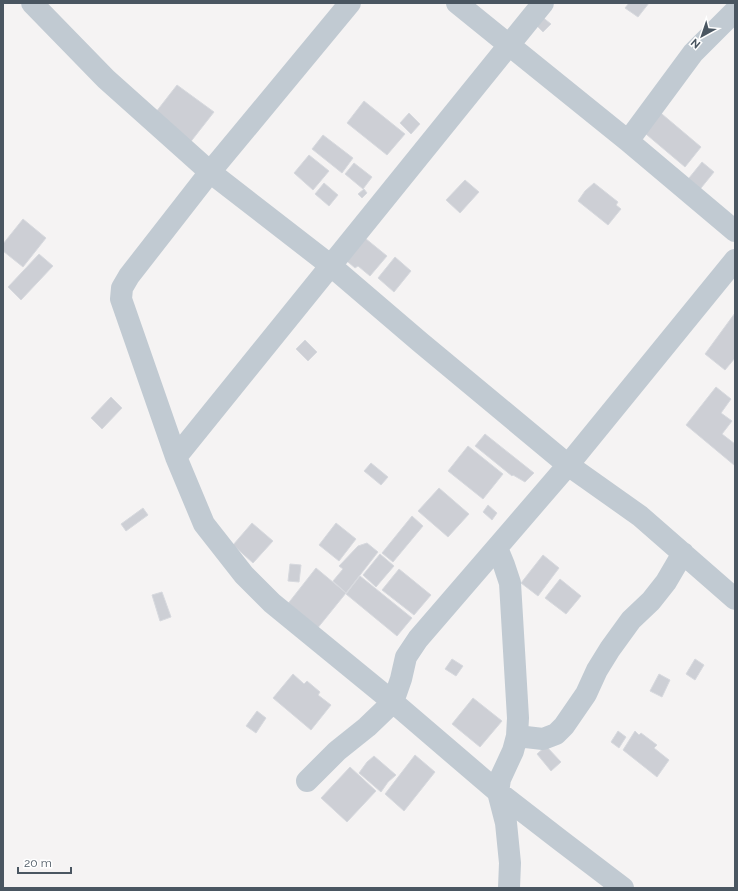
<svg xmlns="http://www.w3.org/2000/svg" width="738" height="891" viewBox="0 0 738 891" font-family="Raleway,sans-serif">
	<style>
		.building { fill: #cdcfd5; stroke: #d7d9de }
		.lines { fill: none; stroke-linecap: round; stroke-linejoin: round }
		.minor { stroke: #c1cad2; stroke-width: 22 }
	</style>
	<rect width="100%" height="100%" fill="#f5f3f3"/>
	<path class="building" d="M629 3H649L638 17 625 8Z
		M541 16 551 24 543 32 534 23Z
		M177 85 214 112 185 149 149 121Z
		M364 101 405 134 387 155 347 123Z
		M656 109 701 147 685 167 640 129Z
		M409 113 420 124 411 134 400 123Z
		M323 135 353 158 342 173 312 149Z
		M309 155 329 171 313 190 294 173Z
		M702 162 714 172 697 193 685 183Z
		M354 163 372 177 363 189 345 174Z
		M465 180 479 192 460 213 446 200Z
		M324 183 338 195 329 206 315 194Z
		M594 183 618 202 616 205 621 209 608 225 578 201 585 191Z
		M364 189 367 193 362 198 358 194Z
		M23 219 46 238 23 267 3 251V244Z
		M360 234 387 256 370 276 358 266 355 268 341 256Z
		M39 254 53 266 21 300 8 287Z
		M395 257 411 271 394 292 378 278Z
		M735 313V358L725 370 705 354Z
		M305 340 317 352 308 361 296 349Z
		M716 387 731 399 721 413 732 421 722 434 735 444V463L734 465 686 425Z
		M111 397 122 408 102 429 91 418Z
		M485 434 534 473 525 482 513 475 512 476 475 446Z
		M468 446 503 474 483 499 448 471Z
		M371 463 388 477 381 485 364 471Z
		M439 488 469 514 448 537 418 511Z
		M488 505 497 513 492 520 483 512Z
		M143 508 148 515 126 531 121 524Z
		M412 516 423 526 393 562 382 553Z
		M252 523 273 541 253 563 233 545Z
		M336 523 356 539 339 561 319 545Z
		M367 543 378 552 346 593 333 581 343 569 339 566 358 546Z
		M380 554 394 566 376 587 363 575Z
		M543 555 559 568 538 596 521 583Z
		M290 564 301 565 299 582 288 581Z
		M316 568 346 593 312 635 283 610Z
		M399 569 431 595 414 615 382 590Z
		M360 576 412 618 397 636 346 594Z
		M560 579 581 596 566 614 545 598Z
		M162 592 171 617 160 621 152 595Z
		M452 659 463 666 456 676 445 669Z
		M695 659 704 665 695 680 686 674Z
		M293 674 304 684 307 681 320 692 318 695 331 705 311 730 273 698Z
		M659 674 670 680 662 697 650 691Z
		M473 698 502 721 480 747 452 724Z
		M257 711 266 718 256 733 246 726Z
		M618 731 626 737 619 748 611 742Z
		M635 731 639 735 641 733 657 745 654 748 669 760 657 777 623 750Z
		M546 746 561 762 551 771 537 754Z
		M415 755 435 772 404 811 385 794Z
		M374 756 396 775 388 782 381 792 359 773 367 762Z
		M350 767 376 791 347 822 321 798Z"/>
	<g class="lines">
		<path class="minor" d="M32 3 106 79 210 172 330 265 420 342 568 465 640 516 735 599
			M350 3 210 172 129 276 122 288 121 299 176 457 204 524 244 575 272 603 393 702 498 792 560 840 623 888
			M457 3 628 141 735 231
			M628 141 693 53 735 11
			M176 457 543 3
			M497 548 504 565 510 583 518 718 517 736 513 751 500 779 498 792 506 823 510 863 509 888
			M517 736 543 739 556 734 564 726 586 694 597 670 610 649 631 620 651 601 666 582 683 553
			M307 781 337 751 367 727 393 702 401 679 406 657 418 639 568 465 735 260"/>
	</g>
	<rect width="738" height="891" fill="none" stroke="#4a5661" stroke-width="8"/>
	<g transform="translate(702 36) rotate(220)" stroke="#ffffff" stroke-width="3" paint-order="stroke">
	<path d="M0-3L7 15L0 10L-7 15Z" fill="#4a5661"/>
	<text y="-6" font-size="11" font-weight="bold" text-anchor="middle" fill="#4a5661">N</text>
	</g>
	<path d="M18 867v6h53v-6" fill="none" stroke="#4a5661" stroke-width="2"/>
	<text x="24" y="867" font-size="12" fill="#4a5661" stroke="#ffffff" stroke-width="3" paint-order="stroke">20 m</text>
</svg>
